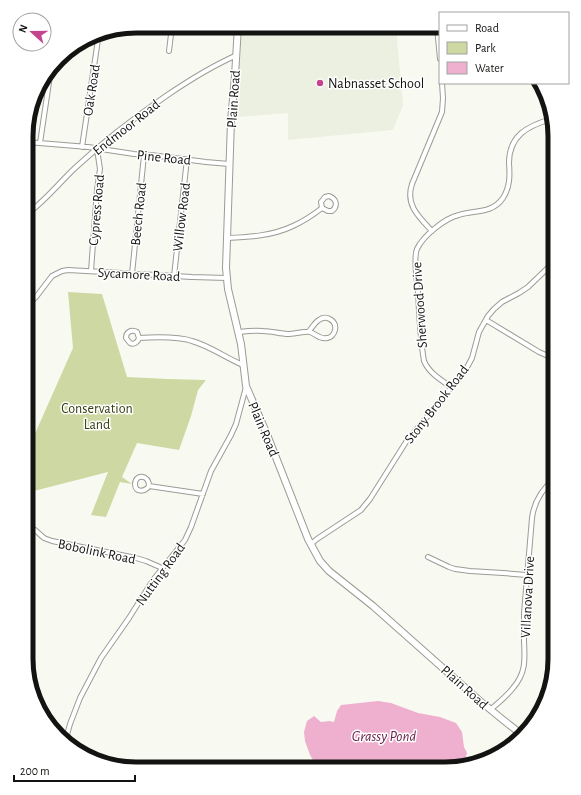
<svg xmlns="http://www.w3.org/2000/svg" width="581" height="795" viewBox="0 0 581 795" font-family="'Alegreya Sans',sans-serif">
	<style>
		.built { fill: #ecf0e1 }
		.green { fill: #cdd8a3 }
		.water { fill: #eeb0ce }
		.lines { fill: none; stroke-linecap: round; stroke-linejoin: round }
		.minor-casing { stroke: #9a9c95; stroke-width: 6 }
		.secondary-casing { stroke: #9a9c95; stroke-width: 8 }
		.minor { stroke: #fff; stroke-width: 4 }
		.secondary { stroke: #fff; stroke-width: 6 }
		.poi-dot { fill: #c4448f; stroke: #fff; stroke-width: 1.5 }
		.labels { text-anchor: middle; stroke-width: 3; stroke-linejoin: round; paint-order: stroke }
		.poi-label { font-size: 14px; fill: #131311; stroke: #fff; text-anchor: start }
		.street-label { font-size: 14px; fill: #131311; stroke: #fff }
		.park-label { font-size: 14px; fill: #363d0e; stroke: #fff }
		.water-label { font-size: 15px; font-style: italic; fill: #6b234d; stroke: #fff }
		.rim { fill: none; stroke: #131311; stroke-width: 5 }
	</style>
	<rect width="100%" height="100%" fill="#f8faf2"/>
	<path class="built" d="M242 26 396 27 403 105 393 130 288 140V113L237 117Z"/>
	<path class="green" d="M68 292 102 294 127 377 168 379 206 380 198 390 191 416 179 450 137 443 122 477 132 484 120 482 106 517 91 515 108 472 26 493V454L73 348Z"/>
	<path class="water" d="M378 701 391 703 418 713 440 717 456 723 462 732 464 747 467 753 464 763 444 769H325L314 762 310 755 305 741 304 732 307 721 314 716 321 722 329 721 334 722 337 711 341 705Z"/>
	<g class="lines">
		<g class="minor-casing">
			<path id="minor" d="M437 27 440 59
				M169 51 172 26
				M27 142 88 147 134 154 151 155 206 162 229 164
				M40 143 51 69
				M82 147 99 33
				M27 214C45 201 59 183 75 168 104 141 134 118 166 96 188 81 212 66 237 55
				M432 231C419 217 405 205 412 184L442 112 443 98 442 83
				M227 238C249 237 272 236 293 226 304 221 313 215 322 208L328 211H332C338 206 337 199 329 196L325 197 321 202 322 208
				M91 271 97 190 100 169 97 149
				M132 274 144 155
				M174 276 187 159
				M27 305 36 297 52 276 62 271 68 270 192 277 227 278
				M486 320 539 352 555 359
				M239 332C247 331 255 330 263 331 272 331 280 334 288 334 293 334 306 331 310 332 316 334 320 340 327 338 331 338 334 334 335 330 337 321 326 314 319 320 315 322 312 328 309 331
				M139 338C138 342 134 345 130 343L126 338C126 332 131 329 137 332L139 338C156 337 177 336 192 341 210 346 226 358 243 365
				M451 387C441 380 429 373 424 361 420 338 419 314 418 291 417 280 413 258 417 249 423 236 445 218 459 215 474 210 492 214 503 198 510 187 510 176 509 163 509 135 528 126 551 119
				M149 486C145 492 135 493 135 484 135 474 149 474 149 486L203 494
				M35 530 44 538 52 541 136 558 146 561 162 568
				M311 544 317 539 361 510 370 499 406 442 446 394 465 371 472 358 479 332 488 316 494 309 502 302 519 293 528 287 555 261
				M428 557 449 567 455 569 470 571 503 573 526 575
				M490 710C498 703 506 697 513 688 526 673 525 660 524 641 524 632 524 622 524 613L532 518C534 502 542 489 555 478
				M65 742 70 724 80 698 101 658 129 618 153 580 185 540 191 527 211 471 231 435 236 424 246 387"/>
		</g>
		<g class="secondary-casing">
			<path id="secondary" d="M238 26 235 76 231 121 226 268 228 289 241 344 246 386 266 432 308 539 320 561 329 571 373 606 480 701 502 719 521 734"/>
		</g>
		<use href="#minor" class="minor"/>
		<use href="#secondary" class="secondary"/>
	</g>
	<circle class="poi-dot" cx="320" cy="83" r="4"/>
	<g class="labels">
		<g class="poi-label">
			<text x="328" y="88">Nabnasset School</text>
		</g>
		<g class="street-label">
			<text transform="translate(91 90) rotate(-81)" y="5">Oak Road</text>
			<text transform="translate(233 99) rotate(-86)" y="5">Plain Road</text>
			<text transform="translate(126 127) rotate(-38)" y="5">Endmoor Road</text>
			<text transform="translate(164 157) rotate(6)" y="5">Pine Road</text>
			<text transform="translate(96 210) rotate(-85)" y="5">Cypress Road</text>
			<text transform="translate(138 214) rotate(-84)" y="5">Beech Road</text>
			<text transform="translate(181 217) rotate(-83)" y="5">Willow Road</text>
			<text transform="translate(139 274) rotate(3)" y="5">Sycamore Road</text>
			<text transform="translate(419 305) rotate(-94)" y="5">Sherwood Drive</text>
			<text transform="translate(436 404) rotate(-52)" y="5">Stony Brook Road</text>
			<text transform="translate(264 429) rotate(67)" y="5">Plain Road</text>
			<text transform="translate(97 551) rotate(12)" y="5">Bobolink Road</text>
			<text transform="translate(160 574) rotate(-54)" y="5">Nutting Road</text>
			<text transform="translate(527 597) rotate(-87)" y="5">Villanova Drive</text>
			<text transform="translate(465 687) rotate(42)" y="5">Plain Road</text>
		</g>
		<g class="park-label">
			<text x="97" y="413">Conservation<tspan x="97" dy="16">Land</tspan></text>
		</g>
		<g class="water-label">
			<text x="384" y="741">Grassy Pond</text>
		</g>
	</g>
	<path d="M0 0H581V795H0ZM136 33H445A103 103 0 0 1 548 136V659A103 103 0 0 1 445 762H136A103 103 0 0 1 33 659V136A103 103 0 0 1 136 33Z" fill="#fff" fill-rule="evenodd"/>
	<path class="rim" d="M136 33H445A103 103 0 0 1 548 136V659A103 103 0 0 1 445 762H136A103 103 0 0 1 33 659V136A103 103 0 0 1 136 33Z"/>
	<rect x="439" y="12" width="130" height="72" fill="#ffffff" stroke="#a1a1a0"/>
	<rect x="447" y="25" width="20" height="6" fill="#ffffff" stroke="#a1a1a0"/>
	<text x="475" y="32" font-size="12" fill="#131311">Road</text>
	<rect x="447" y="42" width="20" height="12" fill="#cdd8a3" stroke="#a1a1a0"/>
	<text x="475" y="52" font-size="12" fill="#131311">Park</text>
	<rect x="447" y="62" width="20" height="12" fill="#eeb0ce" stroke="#a1a1a0"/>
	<text x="475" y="72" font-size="12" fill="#131311">Water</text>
	<g transform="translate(32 32) rotate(291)"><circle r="19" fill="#ffffff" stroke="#a1a1a0"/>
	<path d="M0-3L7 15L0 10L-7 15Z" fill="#c4448f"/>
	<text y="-6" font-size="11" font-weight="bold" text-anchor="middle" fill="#131311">N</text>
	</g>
	<path d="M14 775v6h121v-6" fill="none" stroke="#131311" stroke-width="2"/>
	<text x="20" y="775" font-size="12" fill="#131311" stroke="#ffffff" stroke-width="3" paint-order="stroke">200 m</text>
</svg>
